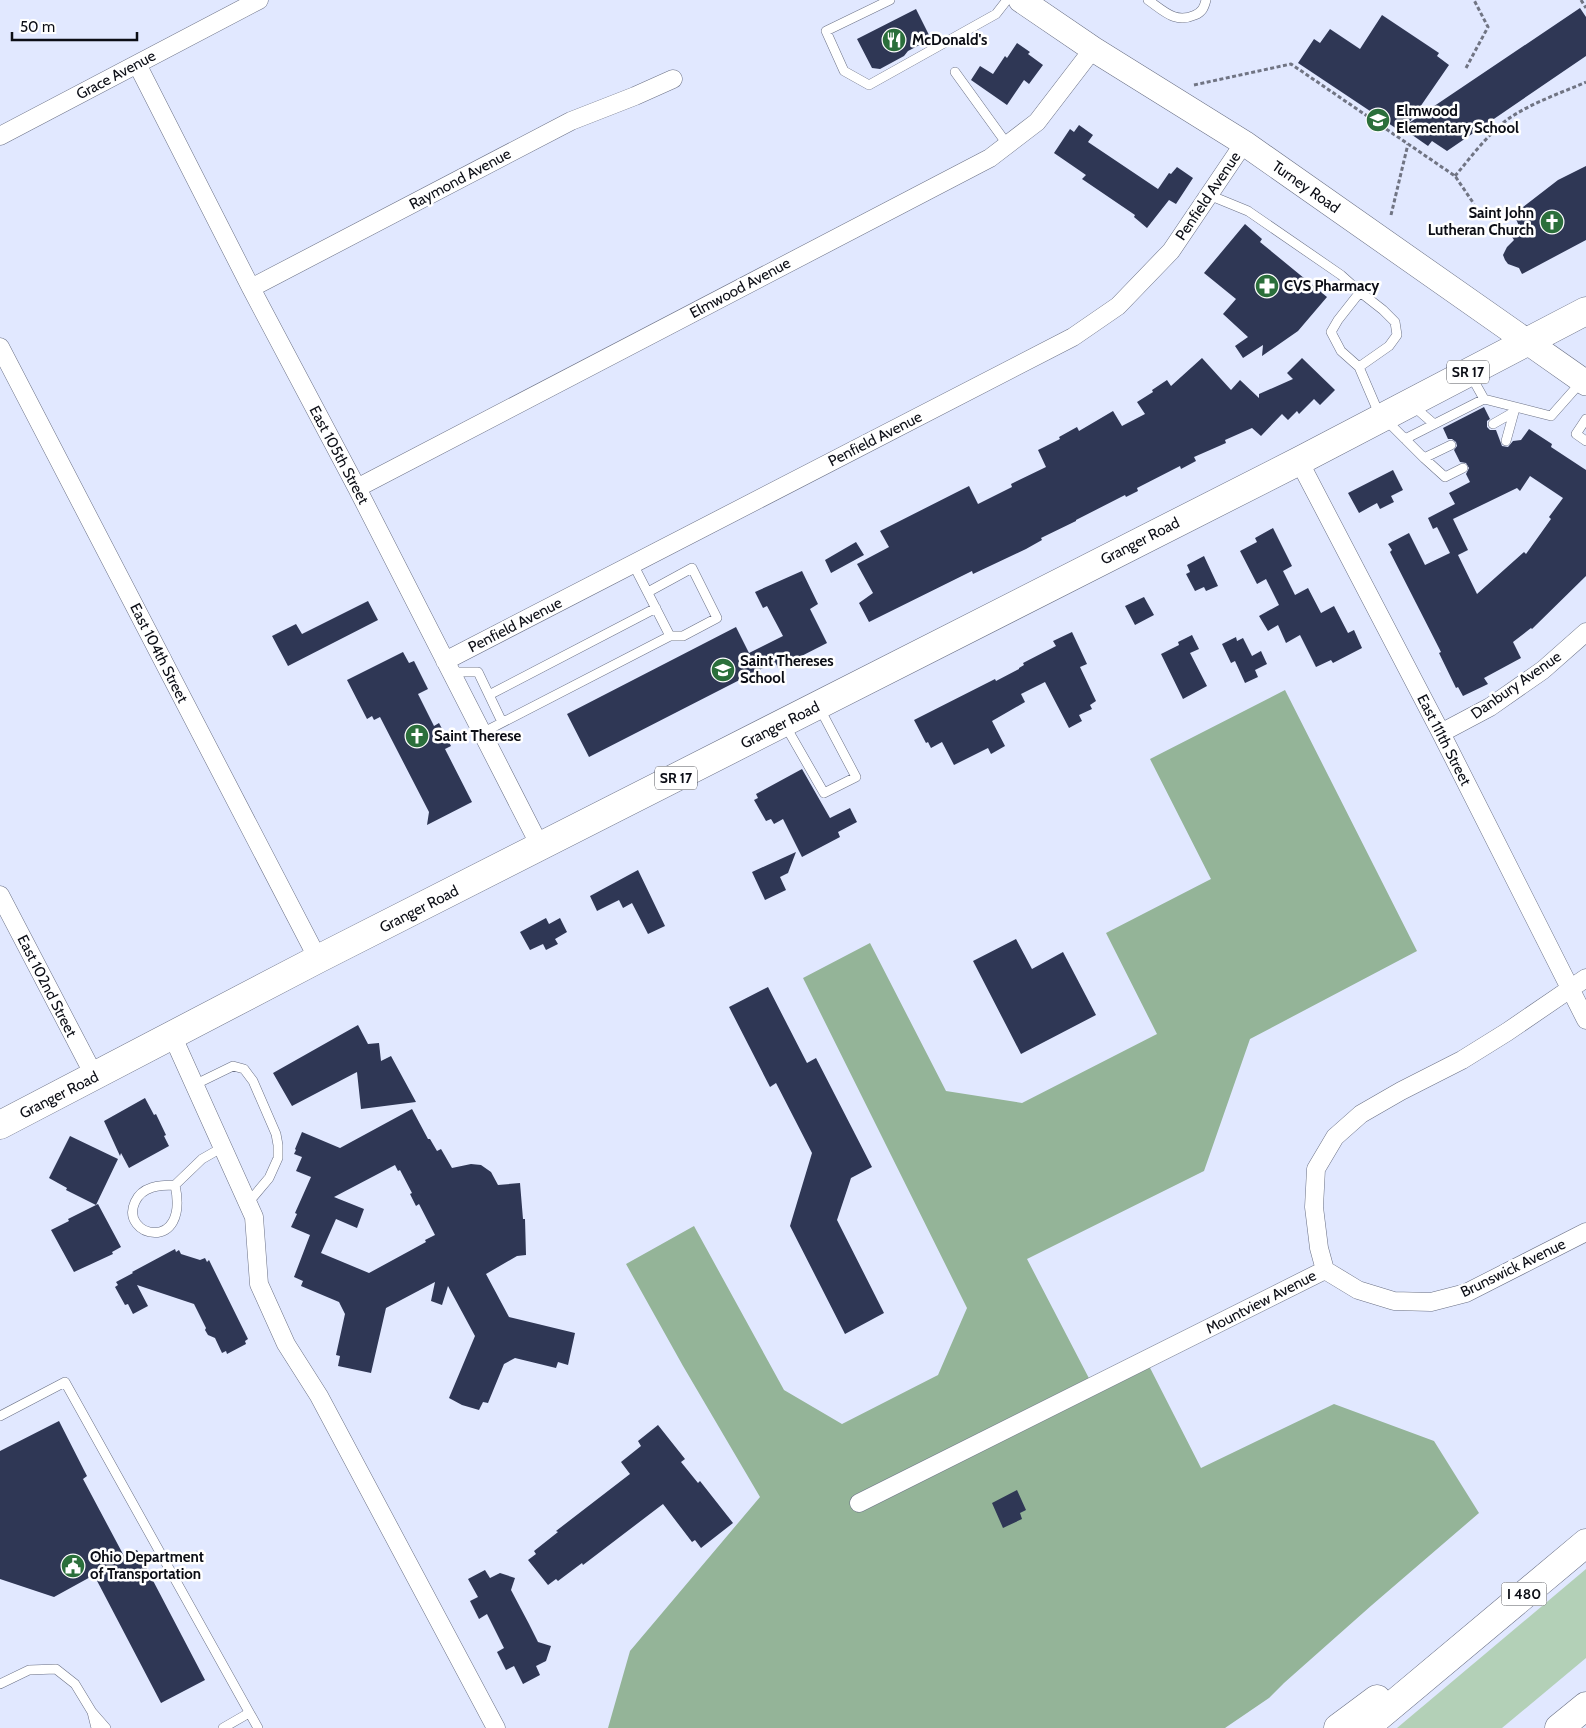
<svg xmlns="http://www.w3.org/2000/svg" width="1586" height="1728" viewBox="0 0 1586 1728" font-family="Cabin,sans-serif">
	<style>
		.green { fill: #b3d0b7 }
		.forest { fill: #94b498 }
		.building { fill: #2f3755; fill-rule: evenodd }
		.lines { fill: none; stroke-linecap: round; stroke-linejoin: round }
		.lane-casing { stroke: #6a7085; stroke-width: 10 }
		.street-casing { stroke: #6a7085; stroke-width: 19 }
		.secondary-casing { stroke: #6a7085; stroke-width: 26 }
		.primary-casing { stroke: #6a7085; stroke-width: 29 }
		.highway-casing { stroke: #6a7085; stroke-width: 29 }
		.path { stroke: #707483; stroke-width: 3; stroke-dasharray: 4 2.5; stroke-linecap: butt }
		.lane { stroke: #fff; stroke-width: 9 }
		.street { stroke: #fff; stroke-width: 18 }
		.secondary { stroke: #fff; stroke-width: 25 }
		.primary { stroke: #fff; stroke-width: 28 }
		.highway { stroke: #fff; stroke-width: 28 }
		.labels { text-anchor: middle; stroke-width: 5; stroke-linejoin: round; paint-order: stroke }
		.shield { fill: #fff; stroke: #55565c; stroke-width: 1 }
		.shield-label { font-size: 14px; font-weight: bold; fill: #0c0e16 }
		.poi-label { font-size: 15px; font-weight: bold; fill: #0c0e16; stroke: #fff; text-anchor: start }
		.street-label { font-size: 15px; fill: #0c0e16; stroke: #fff }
	</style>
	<rect width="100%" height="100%" fill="#e1e8ff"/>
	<path class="green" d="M1586 1569V1658L1502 1728H1397Z"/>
	<path class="forest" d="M1285 690 1417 951 1250 1039 1204 1171 1027 1259 1093 1386 1146 1360 1201 1468 1334 1404 1434 1441 1479 1513 1372 1605 1284 1683 1269 1698 1225 1728H608L630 1651 760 1497 683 1366 626 1264 694 1226 784 1390 842 1424 938 1375 967 1308 803 978 870 943 946 1091 1022 1103 1157 1034 1106 933 1211 879 1150 759Z"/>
	<path class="building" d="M1580 8 1586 17V56L1447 151 1432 141 1428 146 1405 130 1403 133 1298 63 1314 39 1320 43 1330 29 1360 49 1382 15 1439 53 1437 56 1449 65 1409 123Z
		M916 9 931 39 908 51 904 56 880 69 872 68 857 39Z
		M1017 43 1030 52 1028 54 1043 65 1029 84 1024 80 1007 105 971 80 980 66 993 74 1005 56 1007 58Z
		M1079 125 1093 135 1088 142 1158 189 1169 173 1171 174 1177 167 1193 178 1176 204 1169 200 1147 228 1134 217 1135 215 1082 179 1086 175 1054 153 1070 129 1074 132Z
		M1586 166V240L1522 274 1519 268 1508 264 1505 260 1503 255 1507 247 1514 240 1512 237 1521 231 1514 214 1558 180Z
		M1245 224 1262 239 1260 242 1327 297 1298 331 1262 356 1263 345 1243 358 1235 346 1248 337 1223 314 1236 299 1204 273Z
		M1202 358 1231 390 1240 380 1259 398V394L1293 379 1287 373 1302 358 1335 390 1320 405 1314 399 1299 414 1297 411 1288 420 1282 414 1261 436 1252 428 1225 440 1226 443 1194 457 1196 461 1181 469 1180 466 1137 488 1138 491 1126 497 1125 495 1076 520V521L1041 538 1042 540 1026 549 973 574 972 571 869 622 859 603 873 593 857 564 889 547 880 531 969 486 978 504 1012 487 1011 484 1046 467 1038 450 1060 439 1059 437 1077 427 1079 431 1113 411 1122 426 1145 414 1137 402 1153 392 1152 390 1167 380 1171 386Z
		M1484 407 1490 419 1487 421V427L1490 430H1496L1502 446 1508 447 1513 441 1521 440 1529 429 1552 444 1551 447 1586 470V576L1532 629 1531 628 1513 642 1521 658 1484 678 1488 684 1463 696 1458 687 1456 688 1439 653 1441 652 1390 552 1392 550 1388 544 1409 533 1425 565 1450 553 1437 527 1433 529 1428 518 1455 504 1449 493 1470 482 1466 474 1469 468 1466 463 1460 462 1454 450 1457 446 1456 442 1452 439H1448L1443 428ZM1530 476 1563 498 1549 517 1551 519 1526 554 1524 552 1477 594 1458 555 1468 550 1453 519 1517 488 1520 491Z
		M1393 470 1403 490 1391 496 1394 502 1380 509 1377 503 1359 513 1348 493Z
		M1273 528 1292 566 1283 571 1295 595 1308 588 1321 613 1334 606 1348 633 1354 630 1362 648 1333 663 1331 660 1316 667 1300 635 1286 643 1278 625 1268 631 1259 616 1279 605 1266 579 1257 584 1240 551 1257 542 1255 538Z
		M856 542 864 555 831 573 825 560Z
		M1204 556 1218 586 1206 591 1204 587 1195 591 1186 574 1190 572 1187 565Z
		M802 571 818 604 810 609 827 643 778 668 775 662 589 757 567 714 736 627 749 653 783 636 767 606 763 608 755 592Z
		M1144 597 1154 615 1135 625 1125 606Z
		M368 601 378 620 288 666 272 636 296 624 302 634Z
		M1072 632 1087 664 1080 667 1096 701 1090 705 1092 709 1079 715 1082 721 1069 728 1045 682 1021 694 1025 702 992 721 1005 746 991 754 988 748 954 765 942 742 931 748 928 742 926 743 914 720 995 679 996 681 1019 669V668L1024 665 1023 663 1056 646 1053 641Z
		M1192 635 1199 649 1190 653 1207 686 1183 699 1161 654 1179 645 1178 642Z
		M1236 637 1237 641 1243 638 1252 656 1261 651 1267 664 1255 670 1258 677 1245 683 1235 661 1231 663 1222 644Z
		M403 652 409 663 414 661 428 689 418 694 434 726 439 723 451 746 445 749 472 802 427 825 429 812 380 717 374 720 372 716 367 719 347 680Z
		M802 769 830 818 850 808 857 822 838 832 840 837 802 857 783 819 774 824 771 819 766 821 754 800 758 798 756 794Z
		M796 852 788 873 780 877 786 890 765 900 752 872Z
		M638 870 665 926 648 934 632 903 623 908 619 900 597 911 590 896Z
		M546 918 549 924 560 918 567 932 555 939 558 944 546 950 543 944 530 950 520 932Z
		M1016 939 1032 969 1063 952 1096 1015 1021 1054 973 961Z
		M768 987 807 1063 816 1058 872 1167 851 1178 837 1220 884 1313 845 1334 790 1226 812 1153 776 1083 770 1087 729 1007Z
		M358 1025 368 1044 379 1043 381 1061 391 1056 416 1102 361 1109 357 1072 292 1106 273 1073Z
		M145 1098 154 1115 156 1114 166 1135 164 1136 169 1146 129 1168 121 1153 120 1156 104 1121Z
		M412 1109 428 1139H430L437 1151 441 1149 452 1168 471 1164 481 1165 491 1172 498 1185 520 1183 523 1219H525L526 1255 517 1256 486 1274 509 1317 575 1333 568 1365 558 1362 556 1368 515 1358 504 1364 488 1403 483 1402 479 1410 462 1405 449 1398 475 1336 448 1286 442 1305 431 1301 435 1282 386 1308 371 1373 338 1366 340 1356 336 1355 345 1314 339 1302 301 1286 303 1281 294 1277 310 1235 291 1227 297 1214 295 1213 311 1177 296 1171 302 1157 294 1154 296 1150 295 1149 302 1132 340 1148ZM395 1165 398 1171 400 1170 412 1193 410 1194 416 1206 419 1204 435 1235 425 1240 426 1242 369 1273 321 1253 336 1219 357 1228 364 1209 334 1197Z
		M70 1136 118 1159 96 1205 98 1204 121 1247 112 1252 113 1254 74 1272 51 1230 69 1221 68 1219 96 1205 66 1190 67 1188 49 1178Z
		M175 1249 176 1252 179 1250 181 1254 200 1260 205 1258 207 1262 209 1260 248 1339 245 1341 246 1344 227 1354 226 1351 222 1353 215 1338 208 1335 205 1330 206 1328 194 1304 137 1285 148 1306 133 1314 128 1304 125 1305 115 1287 118 1285 116 1282 133 1273 132 1272Z
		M59 1421 87 1476 83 1479 124 1556 137 1550 205 1680 161 1703 94 1575 54 1597 0 1579V1451Z
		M658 1425 685 1459 681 1462 698 1483 700 1481 733 1523 701 1548 695 1540 692 1542 663 1504 583 1565 582 1563 558 1581 556 1579 548 1585 528 1560 536 1554 534 1551 558 1532 556 1531 630 1474 621 1462 641 1446 638 1441Z
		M1017 1490 1026 1510 1020 1513 1022 1519 1003 1528 992 1503Z
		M485 1570 490 1578 500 1573 515 1578 511 1590 529 1624 538 1642 551 1646 546 1661 536 1666 540 1675 523 1684 514 1666 506 1670 497 1652 504 1648 487 1614 479 1619 470 1601 478 1597 468 1579Z"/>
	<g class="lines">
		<g class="lane-casing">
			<path id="lane" d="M890 0 826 31 844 71 869 85 996 14 1007 0
				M1148 0C1164 11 1175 24 1195 15 1202 12 1204 8 1206 0
				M955 72 1007 144
				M1209 195 1248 211 1341 275 1360 292 1338 320 1331 332 1341 351 1359 367 1380 416
				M1359 367 1389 346 1397 335 1395 322 1383 310 1360 292
				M1470 374 1484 399 1551 416 1582 381
				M1412 405 1434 424
				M1385 419 1424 458 1445 477 1463 468
				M1586 419 1576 434 1586 441
				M1493 424 1514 412 1506 441
				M1405 439 1484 399
				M1424 458 1451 445
				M648 592 692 568 717 618 683 636H670
				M451 672H478L502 722
				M489 695 656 608
				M785 725 824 793 856 777 819 707
				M482 733 670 636 633 564
				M194 1085 233 1066 244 1069 253 1081 276 1134 278 1145V1158L269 1178 248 1203
				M175 1185C190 1254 119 1237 135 1202 142 1186 160 1185 175 1185L202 1159 223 1147
				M0 1416 65 1382 258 1728
				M0 1684 29 1670 56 1669 75 1684 92 1712
				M96 1728 92 1712 106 1728
				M223 1728 249 1713"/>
		</g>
		<g class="street-casing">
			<path id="street" d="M137 64 251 288 357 488 540 846
				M0 136 259 0
				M251 288 571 121 635 96 673 79
				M0 347 318 959
				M1299 461 1441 733 1586 1020
				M357 488 990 158 1037 122 1093 49
				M445 661 1073 337 1118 306 1171 251 1244 143
				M1441 733 1490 707 1543 670 1586 632
				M0 895 95 1077
				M172 1035 254 1217 259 1284 286 1344 319 1396 496 1728
				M1325 1270 1319 1248 1314 1207 1316 1169 1335 1137 1361 1114 1401 1091 1462 1060 1507 1032 1586 978
				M1325 1270 1358 1290 1394 1301 1431 1302 1466 1293 1586 1232
				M859 1503 1325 1270"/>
		</g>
		<g class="secondary-casing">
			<path id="secondary" d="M1021 0 1093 49 1244 143 1586 383"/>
		</g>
		<g class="primary-casing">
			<path id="primary" d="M0 1125 318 959 1299 461 1586 311"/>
		</g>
		<g class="highway-casing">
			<path id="highway" d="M1338 1728 1377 1699
				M1365 1728 1586 1543
				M1559 1728 1586 1706"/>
		</g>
		<path class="path" d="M1581 0 1586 8
			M1466 68 1488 27 1474 0
			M1194 85 1291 64 1455 176 1474 204
			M1455 176C1472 156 1489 132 1511 117 1534 102 1561 93 1586 82
			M1391 215 1408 144"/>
		<use href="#lane" class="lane"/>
		<use href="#street" class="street"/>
		<use href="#secondary" class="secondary"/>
		<use href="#primary" class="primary"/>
		<use href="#highway" class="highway"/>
	</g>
	<defs>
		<g id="restaurant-disc" transform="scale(1.25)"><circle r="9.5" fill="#2b6f3b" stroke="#fff"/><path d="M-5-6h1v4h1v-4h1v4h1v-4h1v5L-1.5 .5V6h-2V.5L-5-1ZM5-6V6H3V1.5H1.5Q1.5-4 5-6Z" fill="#fff"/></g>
		<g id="school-disc" transform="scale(1.25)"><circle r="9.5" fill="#2b6f3b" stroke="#fff"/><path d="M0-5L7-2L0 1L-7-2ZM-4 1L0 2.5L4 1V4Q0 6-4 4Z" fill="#fff"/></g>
		<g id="church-disc" transform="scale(1.25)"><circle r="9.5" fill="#2b6f3b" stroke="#fff"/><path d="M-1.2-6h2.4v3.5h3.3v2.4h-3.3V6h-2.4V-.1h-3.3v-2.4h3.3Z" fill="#fff"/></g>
		<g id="pharmacy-disc" transform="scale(1.25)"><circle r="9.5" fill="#2b6f3b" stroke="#fff"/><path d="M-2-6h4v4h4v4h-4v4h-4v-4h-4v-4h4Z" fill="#fff"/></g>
		<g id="civic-disc" transform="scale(1.25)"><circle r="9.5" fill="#2b6f3b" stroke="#fff"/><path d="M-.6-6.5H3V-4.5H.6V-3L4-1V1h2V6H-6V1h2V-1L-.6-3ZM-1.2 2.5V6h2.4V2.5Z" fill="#fff"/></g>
	</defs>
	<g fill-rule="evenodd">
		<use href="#restaurant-disc" x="894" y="40"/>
		<use href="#school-disc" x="1378" y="120"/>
		<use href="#church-disc" x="1552" y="222"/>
		<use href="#pharmacy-disc" x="1267" y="286"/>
		<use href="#school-disc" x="723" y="670"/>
		<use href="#church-disc" x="417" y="736"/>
		<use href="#civic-disc" x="73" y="1566"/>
	</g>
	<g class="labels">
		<g class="shield">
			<rect x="1447" y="360.5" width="42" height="23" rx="4"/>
			<rect x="655" y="766.5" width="42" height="23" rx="4"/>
			<rect x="1501.5" y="1582.5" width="45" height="23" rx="4"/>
		</g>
		<g class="shield-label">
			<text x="1468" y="377">SR 17</text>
			<text x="676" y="783">SR 17</text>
			<text x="1524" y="1599">I 480</text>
		</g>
		<g class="poi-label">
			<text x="912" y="45">McDonald's</text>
			<text x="1396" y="116">Elmwood<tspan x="1396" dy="17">Elementary School</tspan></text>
			<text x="1534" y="218" text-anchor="end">Saint John<tspan x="1534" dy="17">Lutheran Church</tspan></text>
			<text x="1284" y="291">CVS Pharmacy</text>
			<text x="740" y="666">Saint Thereses<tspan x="740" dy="17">School</tspan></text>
			<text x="434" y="741">Saint Therese</text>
			<text x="90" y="1562">Ohio Department<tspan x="90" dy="17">of Transportation</tspan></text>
		</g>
		<g class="street-label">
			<text transform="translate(116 75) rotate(-28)" y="5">Grace Avenue</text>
			<text transform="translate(460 179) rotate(-28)" y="5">Raymond Avenue</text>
			<text transform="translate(1306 187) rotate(35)" y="5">Turney Road</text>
			<text transform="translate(1208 196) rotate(-56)" y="5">Penfield Avenue</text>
			<text transform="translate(740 288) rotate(-28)" y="5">Elmwood Avenue</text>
			<text transform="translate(875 439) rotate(-27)" y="5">Penfield Avenue</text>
			<text transform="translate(339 455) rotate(62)" y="5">East 105th Street</text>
			<text transform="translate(1140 541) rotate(-27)" y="5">Granger Road</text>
			<text transform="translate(515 625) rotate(-27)" y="5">Penfield Avenue</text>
			<text transform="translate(159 653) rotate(63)" y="5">East 104th Street</text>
			<text transform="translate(1516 685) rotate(-35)" y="5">Danbury Avenue</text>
			<text transform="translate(780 725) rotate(-27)" y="5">Granger Road</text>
			<text transform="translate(1444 740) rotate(63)" y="5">East 111th Street</text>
			<text transform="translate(419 909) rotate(-27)" y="5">Granger Road</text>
			<text transform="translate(47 986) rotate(63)" y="5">East 102nd Street</text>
			<text transform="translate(59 1095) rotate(-27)" y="5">Granger Road</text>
			<text transform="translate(1513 1268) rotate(-26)" y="5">Brunswick Avenue</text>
			<text transform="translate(1261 1302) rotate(-27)" y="5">Mountview Avenue</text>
		</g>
	</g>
	<path d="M12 32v8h125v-8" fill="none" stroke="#0c0e16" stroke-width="2.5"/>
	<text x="20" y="32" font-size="15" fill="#0c0e16" stroke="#ffffff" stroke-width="4" paint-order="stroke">50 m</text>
</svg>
